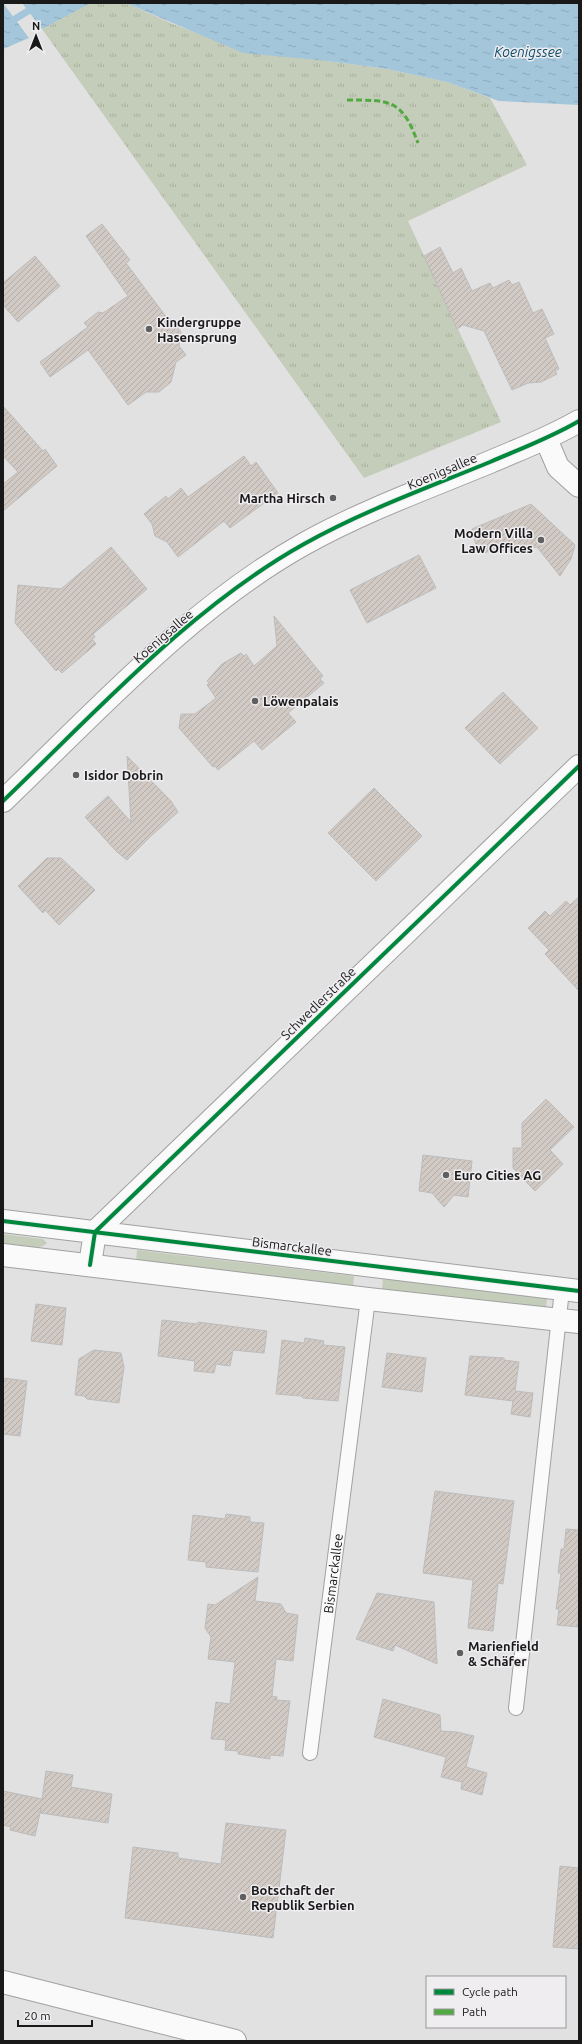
<svg xmlns="http://www.w3.org/2000/svg" width="582" height="2044" viewBox="0 0 582 2044" font-family="Ubuntu,sans-serif">
	<style>
		.grass { fill: #c4cdb9 }
		.park { fill: url(#park-tufts) }
		.water { fill: url(#water-ripples) }
		.lines { fill: none; stroke-linecap: round; stroke-linejoin: round }
		.stream { stroke: #a3c6db; stroke-width: 7 }
		.building { fill: url(#building-hatch); stroke: #bdbcbc }
		.service-casing { stroke: #a1a1a2; stroke-width: 16 }
		.minor-casing { stroke: #a1a1a2; stroke-width: 24 }
		.secondary-casing { stroke: #a1a1a2; stroke-width: 24 }
		.service { stroke: #fafafb; stroke-width: 14 }
		.minor { stroke: #fafafb; stroke-width: 22 }
		.secondary { stroke: #fafafb; stroke-width: 22 }
		.quiet { stroke: #52a942; stroke-width: 3; stroke-dasharray: 6 3; stroke-linecap: butt }
		.cycleway-casing { stroke: #efedf0; stroke-width: 6 }
		.cycleway { stroke: #00873e; stroke-width: 4 }
		.poi-dot { fill: #605f60; stroke: #efedf0; stroke-width: 1.5 }
		.labels { text-anchor: middle; stroke-width: 3; stroke-linejoin: round; paint-order: stroke }
		.poi-label { font-size: 13px; font-weight: bold; fill: #1a191a; stroke: #efedf0; text-anchor: start }
		.street-label { font-size: 13px; fill: #1a191a; stroke: #efedf0 }
		.water-label { font-size: 14px; font-style: italic; fill: #0f4d6c; stroke: #efedf0 }
	</style>
	<defs>
		<pattern id="park-tufts" width="24" height="20" patternUnits="userSpaceOnUse"><rect width="24" height="20" fill="#c4cdb9"/><path d="M3 7l-1-3M5 7V3M7 7l1-3M15 17l-1-3M17 17v-4M19 17l1-3" fill="none" stroke="#a8af9e"/></pattern>
		<pattern id="water-ripples" width="26" height="14" patternUnits="userSpaceOnUse"><rect width="26" height="14" fill="#a3c6db"/><path d="M2 4q2-2 4 0t4 0M15 11q2-2 4 0t4 0" fill="none" stroke="#8caabb"/></pattern>
		<pattern id="building-hatch" width="6" height="6" patternUnits="userSpaceOnUse"><rect width="6" height="6" fill="#d1c9c3"/><path d="M-1 1l2-2M0 6l6-6M5 7l2-2" fill="none" stroke="#b3aca7"/></pattern>
	</defs>
	<rect width="100%" height="100%" fill="#e1e1e2"/>
	<path class="grass" d="M3 1234 43 1239 47 1243C38 1252 15 1247 3 1247Z
		M137 1250 354 1276 353 1288 136 1262Z
		M383 1279 545 1297 547 1299 546 1308 382 1291Z"/>
	<path class="park" d="M91 3H126L173 24 210 38 328 61 387 69 447 82 490 98 527 165 408 221 501 422 364 478 42 29Z"/>
	<path class="water" d="M3 3 29 38 3 49Z
		M22 3H91L42 29Z
		M126 3H579V105L499 101 447 82 387 69 328 61 243 53Z"/>
	<g class="lines">
		<path class="stream" d="M15 19 28 11"/>
	</g>
	<path class="building" d="M102 224 130 260 126 263 167 318 169 317 181 332 179 346 186 355 176 362 171 382 159 392H146L128 405 88 350 50 377 40 362 88 327 84 323 98 312 103 313 128 296 86 236Z
		M440 247 453 273 461 268 472 291 490 283 493 288 509 280 512 285 519 282 533 313 542 309 554 334 545 338 559 369 555 371 557 374 541 382 528 383 512 390 484 331 463 325 457 329 424 256Z
		M35 256 60 286 18 322 3 305V283Z
		M3 406 43 451 45 449 57 466 3 511V484L18 472 3 456Z
		M244 456 251 466 256 462 278 493 230 528 224 521 178 557 167 542 155 536 152 524 144 514 166 496 168 499 181 488 188 497Z
		M531 504 575 545 571 559 560 576 537 547 478 553 472 529Z
		M111 547 147 589 93 634 95 637 92 639 96 644 62 673 58 669 56 671 15 623 18 585 61 589Z
		M419 555 436 588 367 623 350 590Z
		M274 616 323 676 320 679 324 683 288 713 296 722 262 750 254 741 218 770 215 766 213 767 179 728 181 714H195L216 698 207 685 209 683 207 681 222 664 241 653 244 656 246 654 254 666 277 646Z
		M503 692 538 728 500 764 465 728Z
		M127 756 171 801 178 812 151 836 127 860 117 852 85 817 108 796 131 822Z
		M374 788 422 836 376 881 328 833Z
		M47 858H61L95 890 59 925 45 910 43 913 18 886Z
		M579 897V991L545 954 549 950 528 928 545 911 550 916 566 901 570 905Z
		M546 1099 574 1127 550 1150 563 1164 535 1191 513 1168V1148H522V1123Z
		M423 1155 472 1161 468 1197 454 1195 444 1207 432 1193 419 1191Z
		M36 1304 66 1308 62 1345 31 1341Z
		M162 1320 197 1324 198 1322 267 1331 264 1353 233 1350 230 1366 216 1364 214 1373 194 1371 195 1361 158 1356Z
		M305 1338 324 1341 323 1345 345 1347 338 1401 303 1398 301 1396 276 1394 282 1340 304 1343Z
		M94 1350 121 1353 124 1367 119 1403 87 1399 84 1396 75 1395 79 1359Z
		M387 1353 426 1358 422 1392 382 1387Z
		M470 1356 504 1358V1360L519 1362 515 1391 533 1393 530 1417 511 1414 513 1401 465 1395Z
		M3 1378 27 1381 20 1436 3 1434Z
		M435 1491 514 1501 503 1584 498 1583 493 1631 468 1628 473 1580 423 1573Z
		M226 1514 250 1517V1522L264 1523 258 1572 206 1567V1562L188 1560 193 1515 225 1519Z
		M566 1529 579 1530V1627L557 1625 559 1609H556L561 1573H558L561 1549H564Z
		M258 1577 255 1601 281 1604 286 1613 298 1615 293 1661 276 1659 272 1696 277 1697 276 1700 290 1701 283 1756 270 1755V1759L238 1754V1751L225 1750 226 1740 211 1739 216 1702 230 1704 235 1662 208 1659 211 1637 205 1628 208 1604 215 1605Z
		M377 1593 434 1602 437 1664 395 1645 393 1651 356 1639Z
		M383 1699 440 1715 441 1731 457 1732 474 1736 466 1767 487 1773 482 1795 461 1789 462 1782 441 1777 446 1757 374 1737Z
		M46 1771 73 1775 71 1787 112 1794 108 1823 40 1813 41 1808 35 1836 10 1830 11 1827 3 1825V1791L42 1799Z
		M226 1823 286 1830 273 1938 125 1918 133 1847 178 1853V1858L221 1864Z
		M560 1866 579 1868V1949L553 1947Z"/>
	<g class="lines">
		<g class="service-casing">
			<g id="service">
				<path d="M516 1708 562 1290"/>
				<path id="s1" d="M310 1753 368 1299"/>
			</g>
		</g>
		<g class="minor-casing">
			<path id="minor" d="M546 439 558 467 579 486
				M3 1221 579 1291
				M3 1255 368 1299 579 1322
				M90 1265 95 1232 579 766
				M3 1982 235 2041"/>
		</g>
		<g class="secondary-casing">
			<path id="secondary" d="M3 801C96 712 191 607 304 544 363 511 427 488 490 462 520 449 550 438 579 421"/>
		</g>
		<use href="#service" class="service"/>
		<use href="#minor" class="minor"/>
		<use href="#secondary" class="secondary"/>
		<path class="quiet" d="M347 100C392 100 402 100 418 143"/>
		<g class="cycleway-casing">
			<path id="cycleway" d="M3 801C96 712 191 607 304 544 363 511 427 488 490 462 520 449 550 438 579 421
				M3 1221 579 1291
				M90 1265 95 1232 579 766"/>
		</g>
		<use href="#cycleway" class="cycleway"/>
	</g>
	<g class="poi-dot">
		<circle cx="149" cy="329" r="4"/>
		<circle cx="333" cy="498" r="4"/>
		<circle cx="541" cy="540" r="4"/>
		<circle cx="255" cy="701" r="4"/>
		<circle cx="76" cy="775" r="4"/>
		<circle cx="446" cy="1175" r="4"/>
		<circle cx="460" cy="1653" r="4"/>
		<circle cx="243" cy="1897" r="4"/>
	</g>
	<g class="labels">
		<g class="poi-label">
			<text x="157" y="327">Kindergruppe<tspan x="157" dy="15">Hasensprung</tspan></text>
			<text x="325" y="503" text-anchor="end">Martha Hirsch</text>
			<text x="533" y="538" text-anchor="end">Modern Villa<tspan x="533" dy="15">Law Offices</tspan></text>
			<text x="263" y="706">Löwenpalais</text>
			<text x="84" y="780">Isidor Dobrin</text>
			<text x="454" y="1180">Euro Cities AG</text>
			<text x="468" y="1651">Marienfield<tspan x="468" dy="15">&amp; Schäfer</tspan></text>
			<text x="251" y="1895">Botschaft der<tspan x="251" dy="15">Republik Serbien</tspan></text>
		</g>
		<g class="street-label">
			<text transform="translate(442 471) rotate(-23)" y="5">Koenigsallee</text>
			<text transform="translate(163 636) rotate(-41)" y="5">Koenigsallee</text>
			<text transform="translate(318 1003) rotate(-44)" y="5">Schwedlerstraße</text>
			<text transform="translate(292 1246) rotate(7)" y="5">Bismarckallee</text>
			<text dy="5" stroke="none"><textPath href="#s1" startOffset="181">Bismarckallee</textPath></text>
		</g>
		<g class="water-label">
			<text x="528" y="57">Koenigssee</text>
		</g>
	</g>
	<rect width="582" height="2044" fill="none" stroke="#1a191a" stroke-width="8"/>
	<rect x="426" y="1976" width="140" height="52" fill="#efedf0" stroke="#9a989a"/>
	<rect x="434" y="1989" width="20" height="6" fill="#00873e" stroke="#9a989a"/>
	<text x="462" y="1996" font-size="12" fill="#1a191a">Cycle path</text>
	<rect x="434" y="2009" width="20" height="6" fill="#52a942" stroke="#9a989a"/>
	<text x="462" y="2016" font-size="12" fill="#1a191a">Path</text>
	<g transform="translate(36 36)" stroke="#efedf0" stroke-width="3" paint-order="stroke">
	<path d="M0-3L7 15L0 10L-7 15Z" fill="#1a191a"/>
	<text y="-6" font-size="11" font-weight="bold" text-anchor="middle" fill="#1a191a">N</text>
	</g>
	<path d="M18 2020v6h74v-6" fill="none" stroke="#1a191a" stroke-width="2"/>
	<text x="24" y="2020" font-size="12" fill="#1a191a" stroke="#efedf0" stroke-width="3" paint-order="stroke">20 m</text>
</svg>
